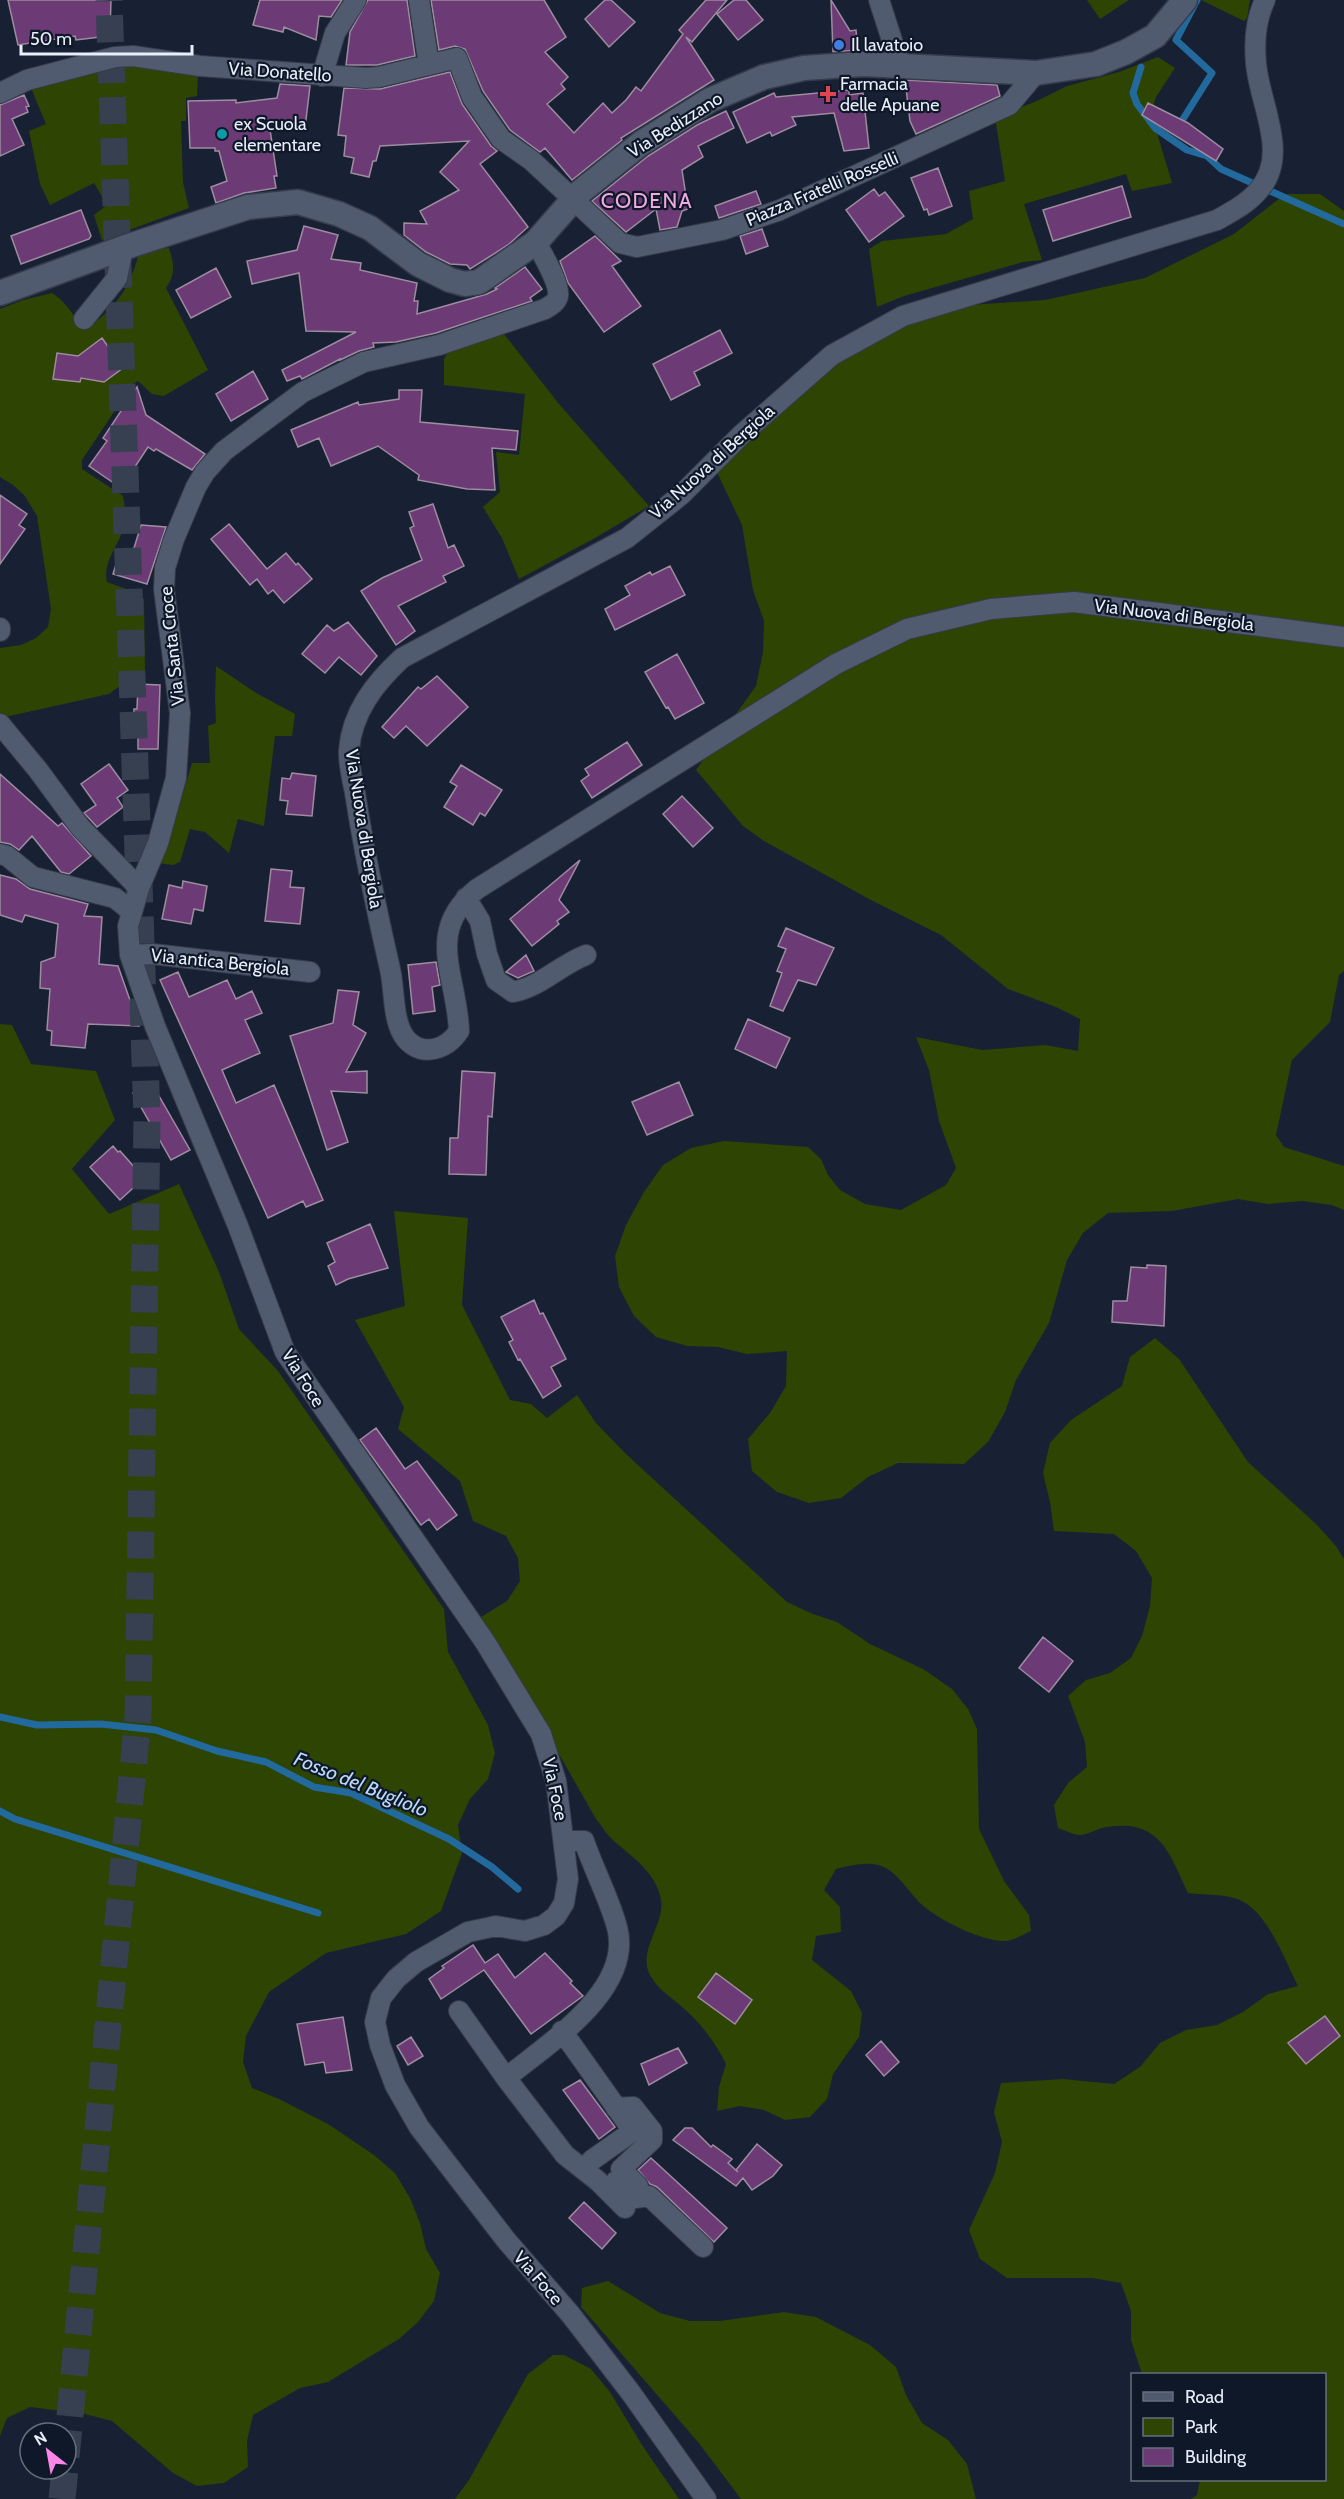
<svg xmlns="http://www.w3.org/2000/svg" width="1344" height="2499" viewBox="0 0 1344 2499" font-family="Cabin,sans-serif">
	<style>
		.green { fill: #2e4402 }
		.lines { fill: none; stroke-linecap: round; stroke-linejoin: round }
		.stream { stroke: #22699d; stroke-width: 7 }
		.building { fill: #6c3b75; stroke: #9e8ca0; stroke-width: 1.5 }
		.secondary-tunnel { stroke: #374051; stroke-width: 27; stroke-dasharray: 27 14; stroke-linecap: butt }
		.minor-casing { stroke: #363c4c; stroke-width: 22 }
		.tertiary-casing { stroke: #363c4c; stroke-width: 27 }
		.minor { stroke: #505b6f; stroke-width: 20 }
		.tertiary { stroke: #505b6f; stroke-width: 24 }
		.shop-dot { fill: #3f7fe0; stroke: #0f1828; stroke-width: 2 }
		.health-dot { fill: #e0444e; stroke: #0f1828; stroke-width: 2 }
		.culture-dot { fill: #0f9aa8; stroke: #0f1828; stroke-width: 2 }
		.labels { text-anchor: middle; stroke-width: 4.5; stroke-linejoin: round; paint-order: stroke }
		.poi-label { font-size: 18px; fill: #e8effb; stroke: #0f1828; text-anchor: start }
		.street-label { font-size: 18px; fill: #e8effb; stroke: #0f1828 }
		.water-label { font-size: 20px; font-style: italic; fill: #b9dbf9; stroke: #0f1828 }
		.quarter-label { font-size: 21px; letter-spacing: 1.5px; fill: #ecace0; stroke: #0f1828 }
	</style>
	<rect width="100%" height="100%" fill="#182133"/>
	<path class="green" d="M1087 0H1129L1100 19Z
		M1201 0H1250L1247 18 1244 21Z
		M1158 57 1175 68 1156 97 1151 113 1172 183 1132 191 1126 174 1024 204 1042 260 1023 262 904 296 877 307 869 249 882 241 946 234 973 219 969 191 1005 181 995 117 1037 101 1067 86 1119 72Z
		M119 63 198 73 197 96 186 98V121H181L183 182 189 208 102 240 94 215 107 205 94 183 50 205 40 184 29 131 46 124 31 88Z
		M1285 194H1320L1344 211V971L1339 975 1330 1022 1292 1060 1276 1135 1284 1147 1344 1166V1210L1332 1205 1302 1201 1268 1204 1238 1199 1172 1211 1108 1213 1083 1233 1067 1260 1049 1323 1016 1380 1005 1412 988 1442 964 1464 898 1463 868 1477 841 1498 809 1503 777 1492 752 1471 748 1439 770 1413 786 1386 787 1351 747 1354 718 1347 687 1346 656 1337 634 1316 619 1287 615 1256 626 1225 644 1192 663 1165 691 1148 724 1141 808 1147 821 1159 828 1175 840 1190 865 1204 901 1210 946 1185 956 1168 939 1121 929 1070 916 1037 982 1050 1045 1045 1078 1051 1080 1019 1056 1007 1008 989 941 935 869 899 764 841 743 826 696 770 756 686 763 652 764 621 753 590 742 525 715 468 819 374 875 333 939 307 1045 300 1145 278 1234 234Z
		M169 248C174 264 176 274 166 288L208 370 164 396 152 394 138 381 125 388 116 409 82 460V469L123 496C125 506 126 515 124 525 120 545 102 561 107 582L129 590 144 599 145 672 133 676 109 694 5 717 0 713V648L21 645 36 638 48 627 51 609 37 516 25 496 13 485 0 477V309L23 300 52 293C69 304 72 316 86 330 116 306 129 291 139 253L146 250Z
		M504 334 559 404 649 506 595 538 519 579 502 538 483 507 500 492 496 452 519 455 525 394 444 385V359L449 350Z
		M216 666 258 694 295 714 292 736H275L264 826 238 819 229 853 205 832 190 829 180 862 173 865 158 863 176 817 192 763H210L208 726 216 723 215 698Z
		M0 1024 12 1025 31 1064 96 1071 115 1120 72 1169 109 1214 179 1184 219 1272 239 1329 278 1371 444 1609 448 1652 488 1725 495 1753 488 1779 470 1799 458 1825 462 1853 441 1911 406 1934 326 1953 269 1992 246 2036 243 2062 252 2088 279 2099 328 2124 374 2155 395 2173 410 2198 420 2223 426 2249 440 2273 434 2301 418 2322 399 2339 328 2382 300 2388 253 2415 247 2441 248 2467 224 2483 197 2486 173 2473 112 2421 85 2414 30 2407 7 2418 0 2436Z
		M394 1211 468 1218 462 1305 510 1400 531 1404 547 1418 577 1395 596 1423 626 1454 787 1602 813 1614 837 1622 870 1644 923 1669 952 1689 968 1709 977 1729 979 1829 1004 1881 1029 1915 1031 1931C1024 1934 1013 1941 1005 1941 982 1942 934 1918 918 1901 908 1890 899 1876 886 1868 871 1860 852 1865 836 1869L824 1890 840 1907 841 1932 816 1936 812 1960 851 1991 862 2013 859 2037 833 2074 827 2099 810 2117 785 2120 764 2110 740 2106 717 2111 719 2087 726 2064C715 2042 701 2023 682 2007 669 1995 659 1991 650 1975 637 1951 665 1925 661 1900 657 1873 632 1857 614 1841 607 1835 602 1826 596 1819L481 1617 507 1601 520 1581 518 1558 506 1536 473 1521 460 1481 398 1429 404 1407 355 1320 405 1306Z
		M1155 1338 1179 1359 1248 1462 1316 1524 1336 1546 1344 1559V2499H1191L1197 2495 1200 2480H1324V2374H1142L1131 2340V2311L1121 2283 1092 2278H1007L980 2259 969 2230 995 2173 1002 2142 994 2112 1001 2083 1063 2079 1114 2084 1140 2067 1160 2043 1186 2030 1217 2025 1243 2012 1268 1994 1298 1986C1284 1959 1266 1906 1234 1898 1220 1894 1203 1895 1188 1893 1169 1852 1159 1816 1102 1828 1095 1830 1087 1835 1080 1835 1073 1835 1064 1830 1058 1828L1054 1805 1068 1783 1087 1767 1085 1742 1068 1696 1086 1680 1110 1673 1131 1658 1142 1636 1150 1606 1152 1578 1136 1551 1114 1534 1054 1531 1050 1502 1043 1473 1050 1443 1071 1420 1122 1386 1130 1357Z
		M608 2281 660 2313 690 2321H720L784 2312 816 2317 870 2345 896 2367 906 2395 922 2423 948 2440 967 2464 976 2499H741L698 2442 581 2307 582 2288Z
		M553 2355H564L591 2369 610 2392 642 2445 679 2499H455L469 2480 528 2374Z"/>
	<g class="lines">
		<path class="stream" d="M1141 67 1133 93 1137 104 1155 128 1187 150 1207 156 1221 169 1344 224
			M1178 127 1212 73 1176 40 1197 0
			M0 1717 37 1725 101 1724 156 1730 217 1751 266 1762 314 1787 351 1793 449 1839 492 1867 518 1889
			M0 1811 15 1819 318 1913"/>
	</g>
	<path class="building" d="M8 0H111L110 33 101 32 100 37 76 40 75 36 18 45Z
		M260 0H342L331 17 319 16 316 40 284 27 283 32 253 25Z
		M368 0H407L415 56 377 65H346L350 32Z
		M431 0H544L566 37 545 52 568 77 561 84 565 89 547 104 574 133 603 103 612 113 626 100 636 87 641 91 683 34 679 30 706 0H727L692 42 686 37 714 80 621 138 622 140 572 180 545 148 540 152 510 130 483 91 465 49 455 46 439 50Z
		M605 0H611L635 22 609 47 585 19Z
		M734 0H746L763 20 738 40 717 14Z
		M831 0 850 31 856 30 858 50 833 52Z
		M450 72 462 104 491 146 497 151 480 164 528 227 508 245 470 269 467 265 450 264 426 252 404 235V223L427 224 420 211 459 190 440 172 469 141 380 146 376 161H373L369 177 351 173 354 158 344 156 346 136 338 135 344 88 380 89Z
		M905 80 997 85 1000 96 916 134 910 121Z
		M280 84 310 86 305 128 269 123 277 176H274L276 188 244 193 216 203 211 187 227 181 219 151H215V148H190L188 101 236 100V103L277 98Z
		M849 90V95L863 93 869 148 844 151 834 113 792 117 796 125 772 136 770 132 747 143 733 112 774 93 776 97Z
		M24 95 29 106 26 107 28 112 12 119 24 145 0 156V105Z
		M1148 103 1188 123 1223 149 1216 161 1142 115Z
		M726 111 734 128 698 146 703 157 682 170 688 209 682 211 677 227 660 230 656 209 626 232 592 201 648 156 697 125Z
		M938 168 952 206 929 215 927 209 924 210 911 178Z
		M1122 186 1131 217 1053 241 1043 210Z
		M874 189 879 196 885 192 904 216 869 242 846 210Z
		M756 191 761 204 719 218 715 206Z
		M81 210 91 236 89 239 21 264 11 236Z
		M304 226 338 235 331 259 361 263 360 270 417 283 414 301H418L417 314 487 294 497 289 495 288 525 267 542 289 530 298 532 301 436 333 396 342 373 343 374 347 359 351 340 360V359L302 379 300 376 287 381 282 370 356 332 306 331 299 273 252 284 247 261 297 250Z
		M762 229 768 246 746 254 740 236Z
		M595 236 621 261 612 266 641 306 604 332 568 283 560 261Z
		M216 268 231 297 191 318 176 290Z
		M720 330 732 353 694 372 700 385 671 400 653 364Z
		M102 338 123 368 104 382 81 378 80 382 53 379 57 353 78 356Z
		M253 371 268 399 231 421 216 394Z
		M137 387 146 415 205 454 192 470 156 449 154 451 148 447 121 488 89 466 107 441 103 438Z
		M399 390H422L420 422 518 431 516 450 492 448 495 490 467 489 418 480 419 475 378 446 331 466 319 438 298 447 291 430 358 402 359 405 399 399Z
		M0 495 27 514 19 525 25 529 0 564Z
		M433 504 448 548 454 545 464 566 443 576 446 582 398 606 415 631 396 645 361 591 382 578 422 560 410 528 414 526 409 512Z
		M229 524 267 569 286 553 296 565 298 563 312 579 284 603 273 590 268 594 257 579 250 585 211 539Z
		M141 525 166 527 147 584 113 574 119 555 131 558Z
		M670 566 685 595 615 630 605 609 630 595 625 586 650 572 652 575Z
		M348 622 377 656 361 675 339 657 325 673 302 654 327 625 334 631Z
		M677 654 704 703 675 719 668 707 666 708 645 672Z
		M437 676 468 707 427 746 406 726 394 738 382 727 418 687 421 689Z
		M138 684 160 685 158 749H138V733H133L134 709H137Z
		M627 742 642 765 592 798 581 781 589 775 585 769Z
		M109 764 128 790 117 798 123 807 97 827 84 813 96 805 81 784Z
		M461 765 502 790 485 816 480 813 473 825 444 807 457 786 450 782Z
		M292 773 316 776 312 816 286 814 288 801 280 800 282 778 290 779Z
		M0 774 58 826 62 823 91 856 69 874 61 872 32 836 19 850 10 844 0 842Z
		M682 796 713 828 693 847 663 814Z
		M580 860 559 900 569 912 557 921 559 924 532 946 510 919Z
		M271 869 292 871 290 887 304 888 300 924 265 921Z
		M0 875 16 879 30 889 88 904 84 916 102 917 99 964 118 966 139 1026 88 1024 85 1048 51 1045 52 1031 47 1030 50 989 40 988 41 962 55 957 58 924 25 915 22 922 0 915Z
		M183 881 207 886 203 911 194 909 191 924 162 919 169 885 182 888Z
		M786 928 834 948 816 985 798 980 783 1011 770 1006 782 973 777 971 786 949 778 946Z
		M526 955 534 971 518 978 506 972Z
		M436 962 440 985 432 987 435 1011 413 1014 408 965Z
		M178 972 189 997 227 980 236 999 252 991 262 1013 245 1020 260 1053 222 1070 236 1103 274 1085 323 1200 306 1207 303 1201 268 1218 160 980Z
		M338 990 359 992 353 1025 366 1033 346 1072 367 1071V1093L331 1091 348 1142 327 1150 290 1036 333 1023Z
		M748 1019 790 1038 776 1068 735 1049Z
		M462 1071 495 1073 492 1117 488 1116 486 1175 449 1174 450 1138H458Z
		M151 1082 190 1150 171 1160 133 1093Z
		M679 1082 693 1115 647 1135 632 1102Z
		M113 1146 118 1152 120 1151 144 1178 120 1200 90 1167Z
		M370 1224 388 1268 348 1279 336 1285 328 1266 335 1262 327 1243Z
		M1147 1265 1166 1266 1164 1326 1112 1322 1113 1301H1127L1131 1267 1147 1268Z
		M534 1300 540 1314 543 1313 566 1359 551 1367 561 1386 543 1398 520 1359 518 1360 509 1342 513 1340 501 1317Z
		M376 1428 405 1469 417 1461 457 1515 437 1530 429 1519 421 1525 360 1440Z
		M1043 1637 1073 1661 1049 1692 1019 1668Z
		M473 1945 485 1963 498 1954 515 1978 545 1953 572 1981 570 1983 583 1996 531 2034 484 1970 441 1999 429 1979 444 1968 442 1966Z
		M716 1973 752 2000 735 2024 698 1997Z
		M1325 2016 1340 2036 1306 2064 1288 2043Z
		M343 2017 352 2070 326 2073 324 2062 305 2065 297 2024Z
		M411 2037 423 2056 408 2065 397 2046Z
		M881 2041 899 2062 884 2076 866 2055Z
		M678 2048 687 2063 649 2085 641 2064Z
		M580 2080 615 2127 599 2139 563 2090Z
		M685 2128H692L711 2147 713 2145 732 2159 728 2163 738 2172 736 2170 757 2144 782 2165 773 2176 752 2190 743 2178 736 2186 673 2140Z
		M651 2158 727 2228 714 2242 657 2187 650 2184 638 2170Z
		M584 2202 616 2233 602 2249 569 2218Z"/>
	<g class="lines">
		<path class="secondary-tunnel" d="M66 2457 138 1717 147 1119 109 0
			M62 2499 65 2469"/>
		<g class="minor-casing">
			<path id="minor" d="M419 0 429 65
				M879 0 900 65
				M1265 0C1256 19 1254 42 1256 63 1259 104 1291 155 1258 191 1247 204 1231 212 1217 220L903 316 832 355 741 435 681 495 627 538 402 658C375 683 352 712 349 750 348 766 354 784 356 799 365 857 377 912 390 969 395 990 392 1022 406 1039 423 1058 447 1049 459 1031 457 975 424 932 477 889L836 664 907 629 991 609 1074 602 1344 637
				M322 76 335 33 356 0
				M0 93 27 80 115 57 133 56 200 66 366 78 379 77 457 58 472 97 501 139 531 160 620 243 637 247 722 230 780 210 1009 105 1036 73
				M536 242C542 254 560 283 558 296 557 302 550 306 545 309L439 345 364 362 303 392 224 451 205 472 196 487 174 539 165 568 164 589 180 713 176 778 158 843 139 888 128 926 130 955 155 1026 238 1226 285 1352 485 1642 541 1734 556 1781 568 1879 564 1903 556 1916 544 1925 525 1931 496 1926 468 1932 416 1962 396 1979 381 1998 375 2022 380 2045 395 2085 419 2127 506 2240 571 2315 631 2393 706 2499
				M84 319 117 278 123 248
				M0 628V631
				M0 724 38 770 80 827 139 888
				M0 854 7 856 33 877 115 898 132 912
				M466 898 480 921 487 954 496 980 513 992C540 987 560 965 586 955
				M130 955 153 954 310 972
				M459 2011 506 2078 565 2155 598 2181 625 2208
				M562 2031 633 2131 592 2160
				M506 2078C547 2044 634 1990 617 1927 609 1898 594 1870 584 1841H564
				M616 2108 633 2107 652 2131V2140L621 2169 638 2186
				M616 2181 635 2198 649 2196 703 2247"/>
		</g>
		<g class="tertiary-casing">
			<path id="tertiary" d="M0 293 123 248 248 207 298 202 339 214 370 228 418 264 450 280 465 284 479 282 536 242 580 192 640 144 710 100 764 77 804 68 863 64 1036 73 1096 64 1126 52 1155 36 1185 0"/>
		</g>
		<use href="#minor" class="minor"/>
		<use href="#tertiary" class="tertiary"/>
	</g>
	<circle class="shop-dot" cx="839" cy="45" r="6"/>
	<path class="health-dot" d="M825 85h6v6h6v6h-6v6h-6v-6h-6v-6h6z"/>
	<circle class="culture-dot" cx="222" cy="134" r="6"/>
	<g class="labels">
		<g class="poi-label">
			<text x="851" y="51">Il lavatoio</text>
			<text x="840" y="90">Farmacia<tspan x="840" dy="21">delle Apuane</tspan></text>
			<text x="234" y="130">ex Scuola<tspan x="234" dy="21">elementare</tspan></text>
		</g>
		<g class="street-label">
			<text transform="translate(280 72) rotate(4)" y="6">Via Donatello</text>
			<text transform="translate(675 125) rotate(-32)" y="6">Via Bedizzano</text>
			<text transform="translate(822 189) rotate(-23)" y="6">Piazza Fratelli Rosselli</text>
			<text transform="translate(712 462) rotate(-42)" y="6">Via Nuova di Bergiola</text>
			<text transform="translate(1174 615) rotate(7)" y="6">Via Nuova di Bergiola</text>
			<text transform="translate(172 646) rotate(-96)" y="6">Via Santa Croce</text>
			<text transform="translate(364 829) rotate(81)" y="6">Via Nuova di Bergiola</text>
			<text transform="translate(220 962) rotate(6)" y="6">Via antica Bergiola</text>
			<text transform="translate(303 1378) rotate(58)" y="6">Via Foce</text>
			<text transform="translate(555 1789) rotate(78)" y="6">Via Foce</text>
			<text transform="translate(538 2278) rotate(49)" y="6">Via Foce</text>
		</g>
		<g class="water-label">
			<text transform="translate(361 1784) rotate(22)" y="7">Fosso del Bugliolo</text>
		</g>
		<g class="quarter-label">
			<text x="647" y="208">CODENA</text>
		</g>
	</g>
	<rect x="1131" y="2373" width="195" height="108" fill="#0f1828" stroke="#666e7c" stroke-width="1.5"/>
	<rect x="1143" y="2392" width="30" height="9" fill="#505b6f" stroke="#666e7c" stroke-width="1.5"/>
	<text x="1185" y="2403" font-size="18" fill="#e8effb">Road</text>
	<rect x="1143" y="2418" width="30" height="18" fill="#2e4402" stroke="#666e7c" stroke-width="1.5"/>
	<text x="1185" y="2433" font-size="18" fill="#e8effb">Park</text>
	<rect x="1143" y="2448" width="30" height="18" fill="#6c3b75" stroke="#666e7c" stroke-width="1.5"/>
	<text x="1185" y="2463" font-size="18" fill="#e8effb">Building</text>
	<g transform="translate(48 2451) rotate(329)"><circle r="28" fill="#0f1828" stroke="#666e7c" stroke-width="1.5"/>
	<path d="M0-4.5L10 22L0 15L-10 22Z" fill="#fa87e7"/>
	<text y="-9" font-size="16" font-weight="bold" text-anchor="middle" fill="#e8effb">N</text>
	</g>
	<path d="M21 45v9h171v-9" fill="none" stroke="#e8effb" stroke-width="3"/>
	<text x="30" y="45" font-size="18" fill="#e8effb" stroke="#0f1828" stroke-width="4.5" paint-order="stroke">50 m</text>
</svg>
